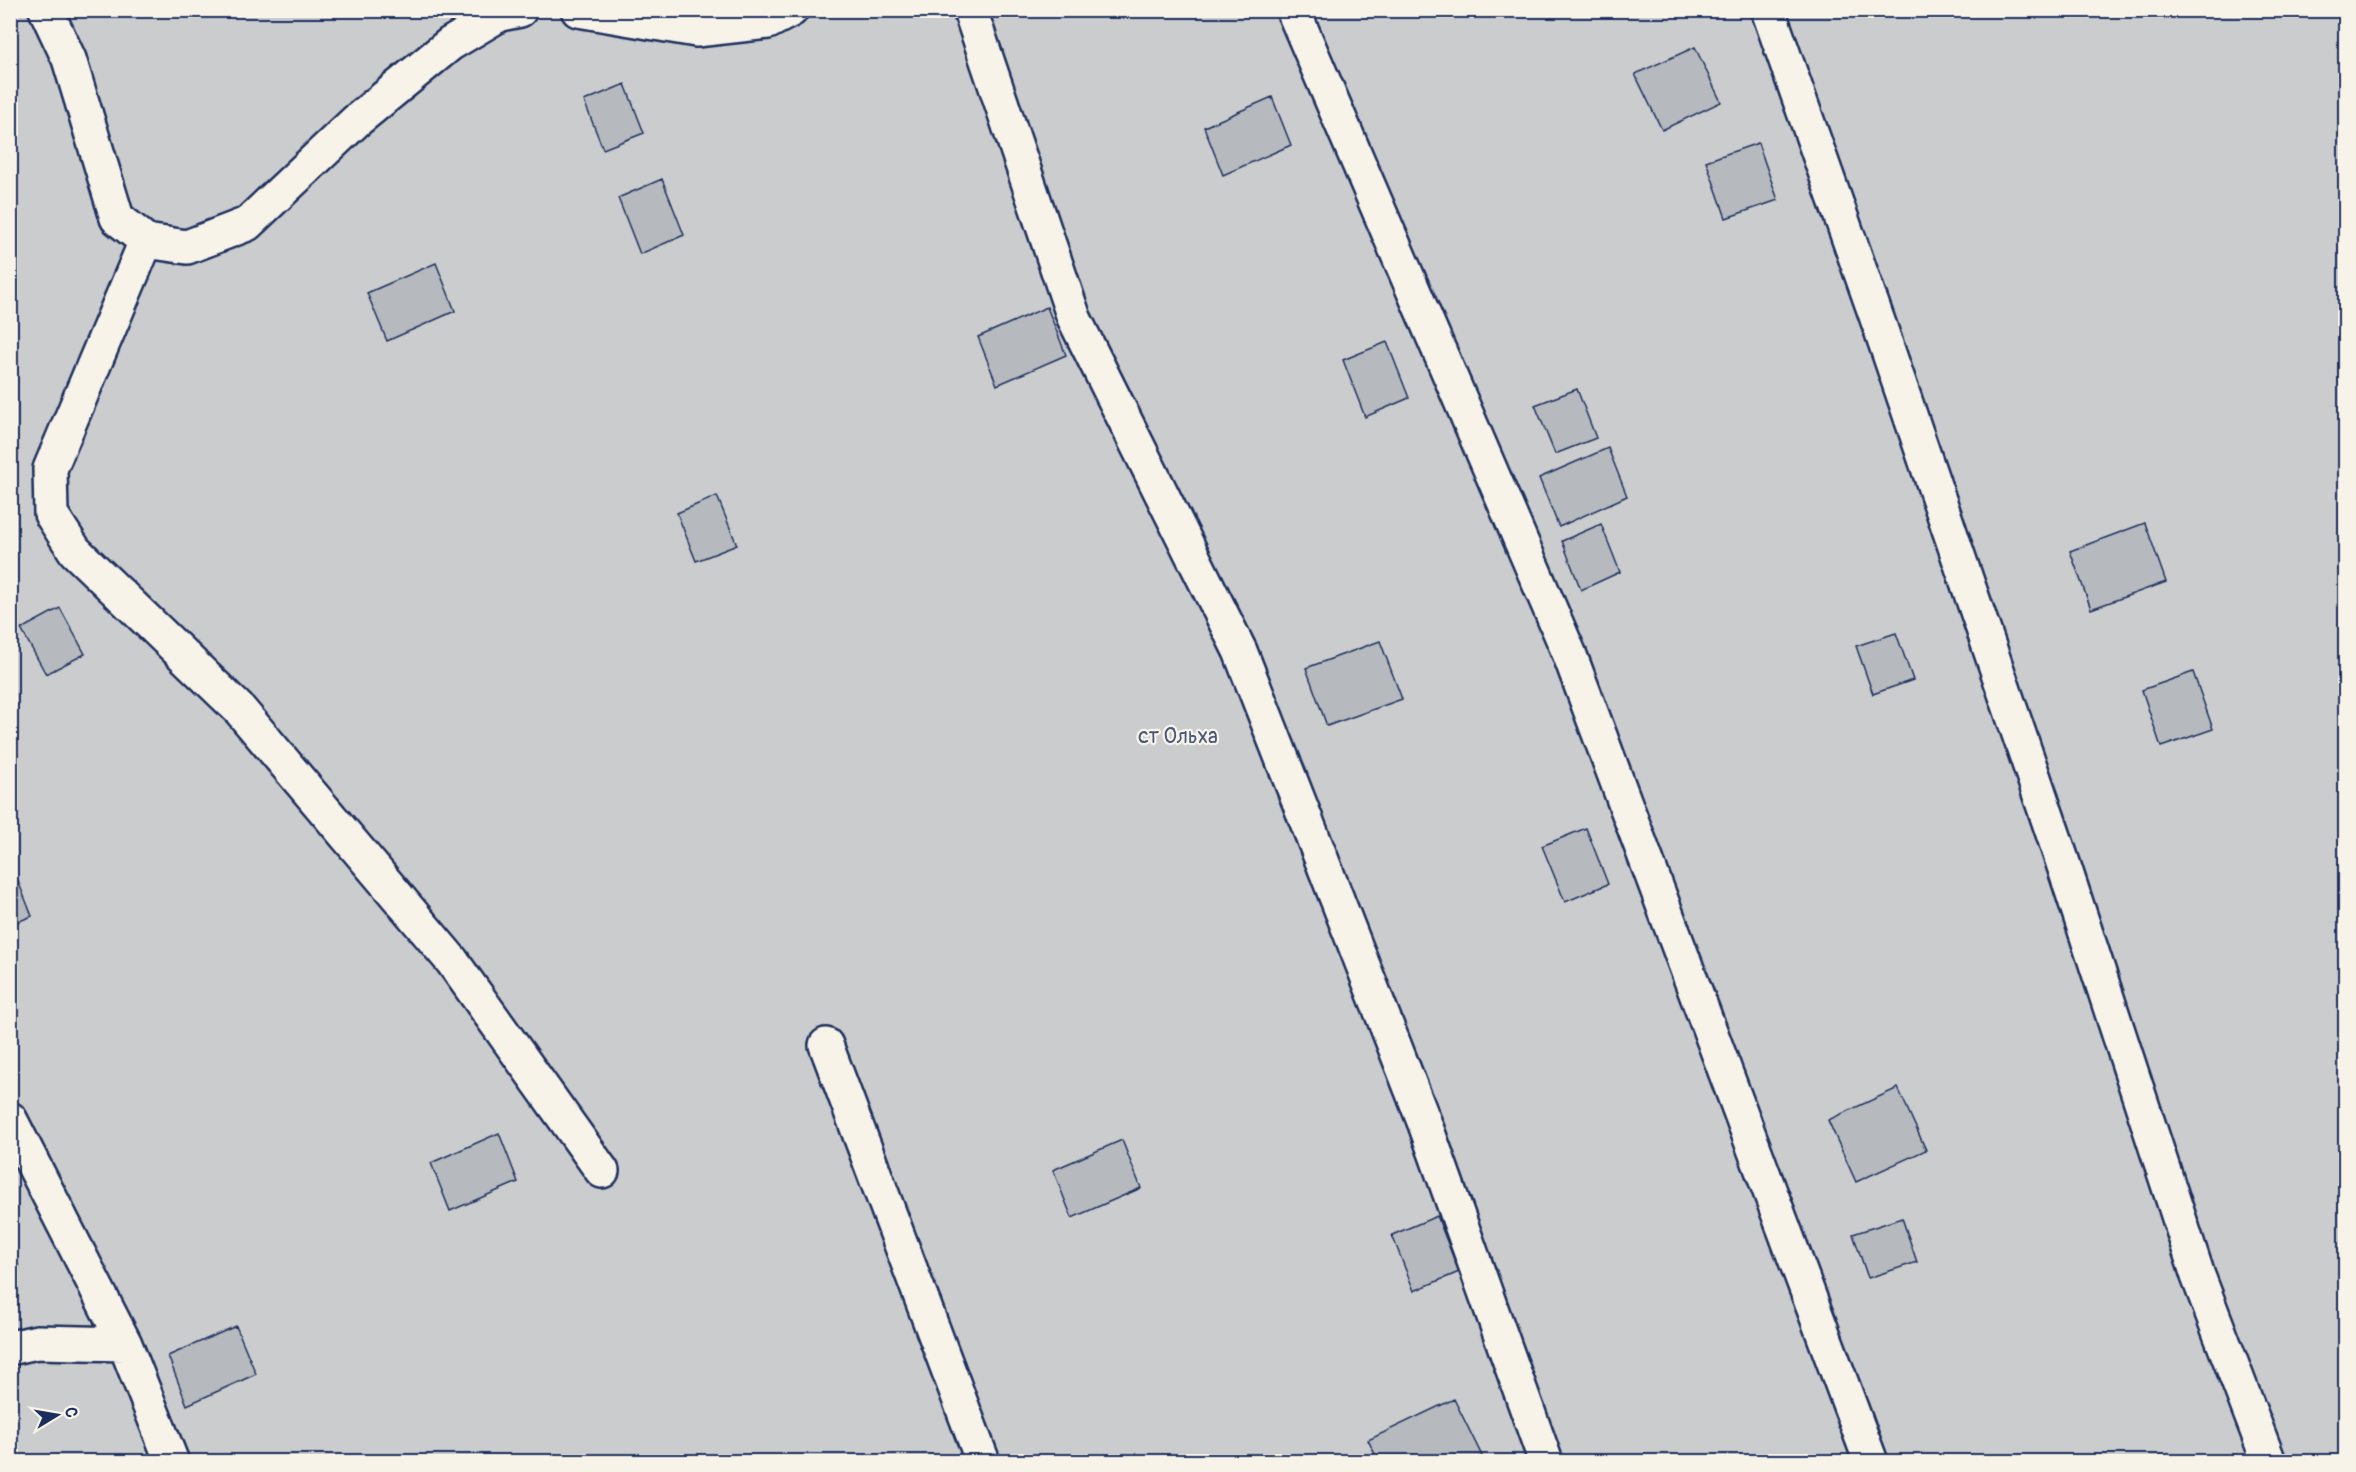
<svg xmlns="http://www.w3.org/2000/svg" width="2356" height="1472" viewBox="0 0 2356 1472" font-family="Pangolin,sans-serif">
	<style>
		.green { fill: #cbcccd; stroke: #737e96; stroke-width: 1.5 }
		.building { fill: #b6babf; stroke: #1b2f5e; stroke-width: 1.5 }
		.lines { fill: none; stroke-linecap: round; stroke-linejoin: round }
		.minor-casing { stroke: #1b2f5e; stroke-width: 38 }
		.minor { stroke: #f7f3e8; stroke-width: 33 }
		.labels { text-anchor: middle; stroke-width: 4.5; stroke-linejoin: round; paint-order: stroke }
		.park-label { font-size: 21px; fill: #47567a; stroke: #f7f3e8 }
	</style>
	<rect width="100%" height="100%" fill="#eae7e0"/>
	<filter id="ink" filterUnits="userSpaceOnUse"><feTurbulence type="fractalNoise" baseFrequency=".0167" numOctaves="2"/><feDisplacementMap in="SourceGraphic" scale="12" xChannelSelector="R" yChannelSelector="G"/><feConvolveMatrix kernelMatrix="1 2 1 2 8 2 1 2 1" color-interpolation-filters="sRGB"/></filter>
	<g filter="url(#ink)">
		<path class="green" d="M11 11H2345V1461H11Z"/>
		<path class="building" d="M1695 47 1721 102 1662 130 1635 74Z
			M625 84 644 133 603 149 584 101Z
			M1272 97 1291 145 1223 175 1204 127Z
			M1758 143 1778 200 1726 218 1706 161Z
			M662 179 684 235 640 254 618 198Z
			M436 263 455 311 387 341 367 293Z
			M1047 307 1066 355 997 385 978 337Z
			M1387 342 1409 398 1365 417 1343 360Z
			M1577 389 1596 438 1555 454 1535 405Z
			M1608 448 1627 496 1559 527 1539 478Z
			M717 496 737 545 696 561 677 513Z
			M2145 523 2166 582 2091 609 2070 551Z
			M1601 524 1620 572 1581 590 1562 541Z
			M60 608 85 654 46 674 21 629Z
			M1896 633 1913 680 1873 694 1856 646Z
			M1380 641 1402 699 1327 726 1306 668Z
			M2193 672 2213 729 2161 747 2142 690Z
			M1586 828 1608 884 1565 902 1542 846Z
			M10 861 32 916 10 925Z
			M1898 1088 1926 1150 1856 1182 1828 1120Z
			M499 1133 518 1182 450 1211 431 1163Z
			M1122 1140 1141 1188 1072 1218 1053 1170Z
			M1437 1216 1459 1272 1414 1291 1392 1235Z
			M1902 1218 1917 1262 1868 1278 1853 1234Z
			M10 1250 19 1267 10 1272Z
			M236 1326 256 1374 187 1405 168 1356Z
			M1454 1399 1482 1456 1470 1462H1379L1368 1440Z"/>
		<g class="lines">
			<g class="minor-casing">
				<path id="minor" d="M46 10 69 59 117 218 146 241 187 247 247 224 356 121 450 44 500 14 520 10
					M578 10 696 30 768 22 791 10
					M970 10 1074 318 1240 651 1425 1124 1546 1462
					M1293 10 1569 653 1871 1462
					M1768 10 1880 327 2062 860 2198 1276 2269 1462
					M146 241 50 469 51 514 75 551 240 710 452 961 602 1171
					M826 1045 983 1462
					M10 1119 125 1344 172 1462
					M10 1348 37 1342 125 1344"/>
			</g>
			<use href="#minor" class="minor"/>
		</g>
	</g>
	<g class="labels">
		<g class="park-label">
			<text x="1178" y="743">ст Ольха</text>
		</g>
	</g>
	<rect width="2356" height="1472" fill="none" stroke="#f7f3e8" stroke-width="36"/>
	<rect x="18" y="18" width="2320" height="1436" fill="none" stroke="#1b2f5e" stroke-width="2" filter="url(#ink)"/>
	<g transform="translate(57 1415) rotate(79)" stroke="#f7f3e8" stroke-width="4.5" paint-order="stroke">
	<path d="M0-4.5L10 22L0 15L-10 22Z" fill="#1b2f5e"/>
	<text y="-9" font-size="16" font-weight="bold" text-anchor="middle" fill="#1b2f5e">С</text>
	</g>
</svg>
